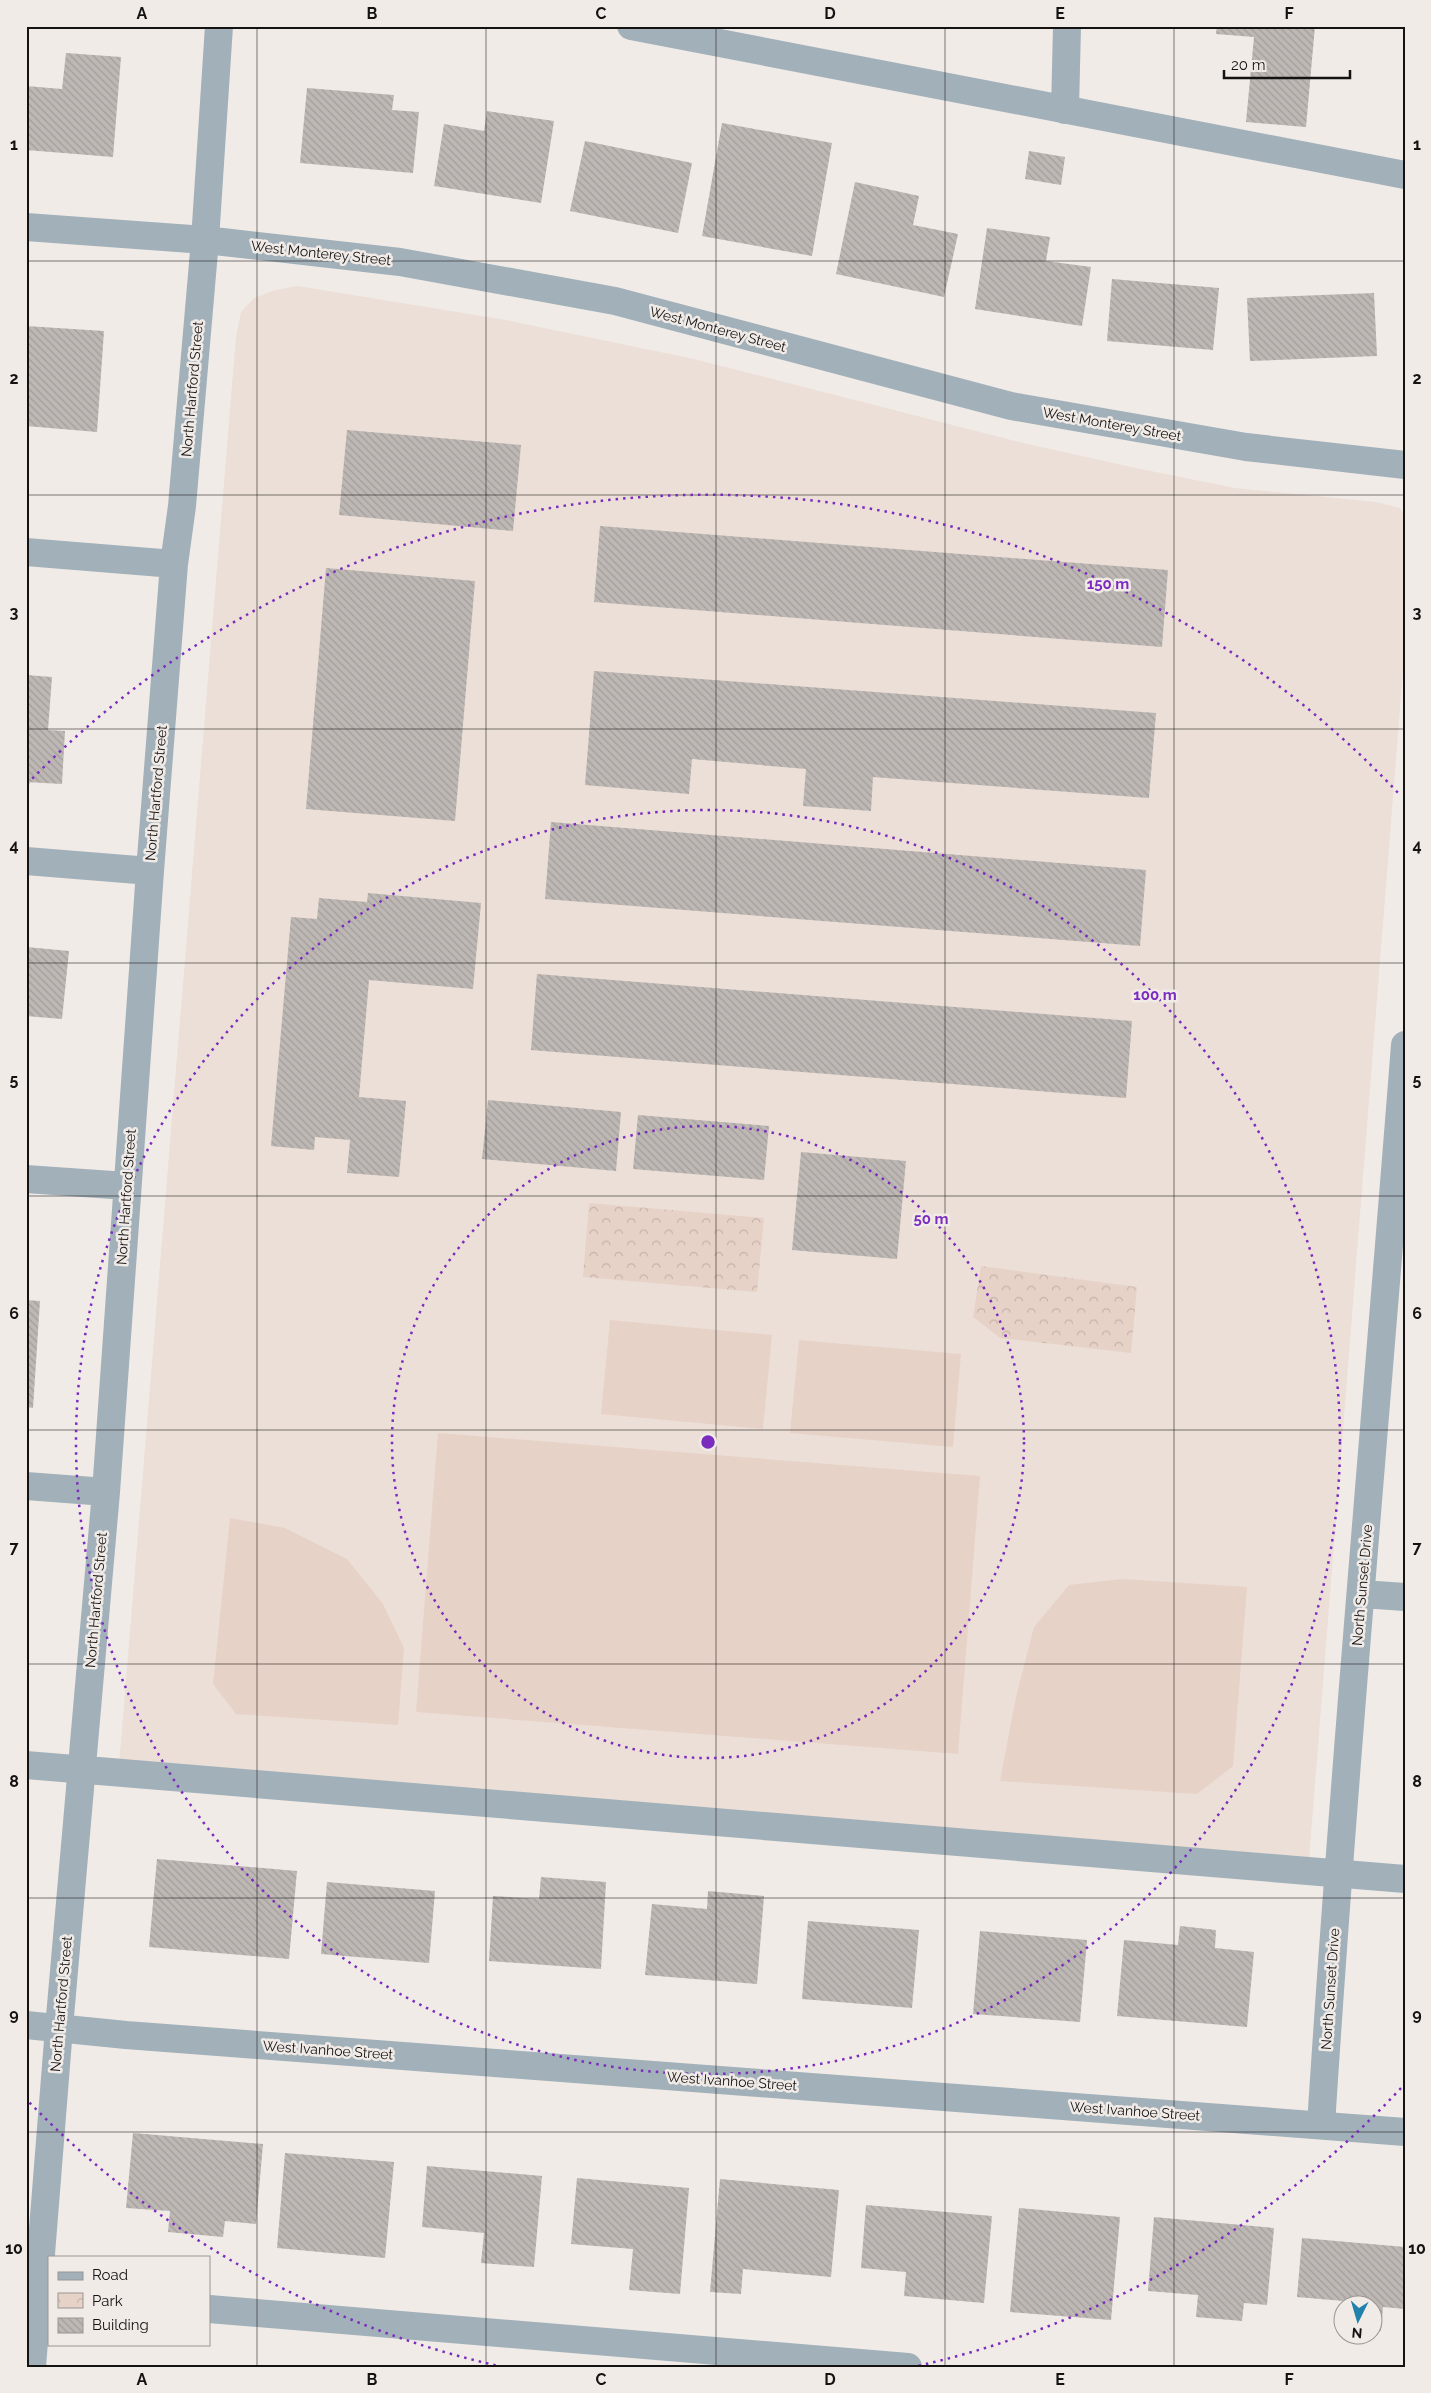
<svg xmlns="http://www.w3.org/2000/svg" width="1431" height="2393" viewBox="0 0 1431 2393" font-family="Raleway,sans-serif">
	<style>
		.built { fill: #ecdfd7 }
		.park { fill: url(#park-crowns) }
		.pitch { fill: #e7d2c7 }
		.building { fill: url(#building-back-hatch) }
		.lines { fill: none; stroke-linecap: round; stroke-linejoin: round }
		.minor { stroke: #a2b1b9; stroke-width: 28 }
		.grid { fill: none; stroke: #151312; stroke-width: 1; stroke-opacity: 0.55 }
		.ring { fill: none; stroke: #7b2cbf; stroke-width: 2.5; stroke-dasharray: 2.5 5 }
		.labels { text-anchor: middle; stroke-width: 5; stroke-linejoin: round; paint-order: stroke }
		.street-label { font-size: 14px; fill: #151312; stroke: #f1ebe8 }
		.centre { fill: #7b2cbf; stroke: #f1ebe8; stroke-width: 2.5 }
		.ring-label { font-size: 15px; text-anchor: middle; font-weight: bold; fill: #7b2cbf; stroke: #f1ebe8; stroke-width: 5; stroke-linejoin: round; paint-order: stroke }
		.neatline { fill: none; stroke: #151312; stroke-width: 2 }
		.grid-label { font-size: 16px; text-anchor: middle; font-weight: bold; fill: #151312 }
	</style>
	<defs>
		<pattern id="park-crowns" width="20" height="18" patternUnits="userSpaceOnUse" patternTransform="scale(1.25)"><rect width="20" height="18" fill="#e7d2c7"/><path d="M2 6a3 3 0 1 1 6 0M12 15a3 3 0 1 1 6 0" fill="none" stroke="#c5b3aa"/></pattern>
		<pattern id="building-back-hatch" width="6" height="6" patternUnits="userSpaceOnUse" patternTransform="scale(1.25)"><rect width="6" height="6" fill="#beb8b5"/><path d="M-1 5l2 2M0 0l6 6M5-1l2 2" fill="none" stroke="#a29d9b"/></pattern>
	</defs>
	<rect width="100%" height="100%" fill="#f1ebe8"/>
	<path class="built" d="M298 286 506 320 694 359 1023 443 1136 468 1235 488 1376 502 1400 508 1405 516V645L1309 1860 119 1765 236 336 241 312 254 298 275 290Z"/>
	<path class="park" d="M589 1203 764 1218 757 1292 583 1277Z
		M981 1266 1137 1287 1131 1353 1000 1338 973 1317Z"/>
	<path class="pitch" d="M610 1320 772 1335 763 1429 601 1414Z
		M799 1340 961 1354 953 1447 790 1433Z
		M438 1433 980 1476 958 1754 416 1712Z
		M230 1518 285 1528 347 1559 383 1604 404 1648 398 1725 236 1714 213 1684Z
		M1122 1579 1247 1587 1233 1766 1197 1794 1000 1781 1016 1697 1034 1627 1069 1585Z"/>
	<path class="building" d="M1217 26H1315L1306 127 1246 122 1254 37 1216 34Z
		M66 53 121 57 113 157 26 150V86L62 89Z
		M307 88 394 95 392 110 419 112 413 173 300 163Z
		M487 111 554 121 541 203 434 186 444 124 484 131Z
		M722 123 832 143 812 256 702 236Z
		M585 141 692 163 678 233 570 211Z
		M1029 151 1065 157 1061 185 1025 179Z
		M855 182 919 196 913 225 958 234 944 297 836 274Z
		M987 228 1050 237 1046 261 1091 267 1082 326 975 309Z
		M1112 279 1219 288 1213 350 1107 341Z
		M1374 293 1377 356 1250 361 1247 298Z
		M26 326 104 331 97 432 26 426Z
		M347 430 521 445 513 531 339 515Z
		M600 526 1168 570 1162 647 594 602Z
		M326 568 475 581 455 821 306 809Z
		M594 671 1156 713 1149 798 873 777 871 811 803 806 806 769 692 759 689 794 585 785Z
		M26 675 52 677 48 730 65 731 62 784 26 782Z
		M551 822 1146 870 1140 946 545 899Z
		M368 893 481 903 473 989 369 980 359 1097 406 1101 399 1177 347 1173 350 1140 315 1137 314 1150 271 1146 291 917 317 919 319 898 367 902Z
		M26 947 69 951 62 1019 26 1016Z
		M537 974 1132 1021 1126 1098 531 1050Z
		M488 1100 621 1112 616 1171 482 1159Z
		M638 1115 769 1126 764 1180 633 1169Z
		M801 1152 906 1161 897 1259 792 1250Z
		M26 1300 40 1301 33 1408 26 1407Z
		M157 1859 297 1871 289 1959 149 1947Z
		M541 1877 606 1882 601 1969 489 1961 493 1896 539 1899Z
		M327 1882 435 1891 429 1963 321 1954Z
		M708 1891 764 1896 757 1984 645 1975 652 1904 707 1909Z
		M808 1921 919 1930 912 2008 802 1999Z
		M1180 1926 1216 1930 1215 1948 1254 1952 1247 2027 1117 2016 1124 1940 1178 1945Z
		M980 1931 1087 1940 1080 2022 973 2014Z
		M133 2133 263 2144 256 2224 225 2221 223 2237 168 2232 170 2211 126 2208Z
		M285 2153 394 2162 385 2258 277 2248Z
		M427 2166 542 2176 534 2267 481 2263 484 2233 422 2227Z
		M577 2178 689 2188 680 2294 629 2290 633 2249 571 2244Z
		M720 2179 839 2190 831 2277 743 2269 741 2294 710 2292Z
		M866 2205 992 2216 984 2303 904 2296 906 2272 861 2268Z
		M1019 2208 1120 2217 1111 2320 1010 2312Z
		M1154 2217 1274 2228 1267 2305 1244 2303 1242 2321 1196 2317 1198 2295 1148 2291Z
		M1302 2238 1405 2247V2309L1383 2307 1381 2331H1374V2306H1355V2302L1297 2297Z"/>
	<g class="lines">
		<path class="minor" d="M631 26 1405 175
			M1065 110 1067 26
			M26 227 205 240 400 262 615 301 1011 406 1246 447 1405 465
			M26 552 174 564
			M26 861 150 871
			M26 1179 127 1186
			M26 1486 106 1492
			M1362 1594 1405 1597
			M26 1765 1405 1879
			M26 2025 126 2035 1405 2132
			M1321 2125C1344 1765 1377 1405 1405 1045
			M209 2309 908 2367
			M32 2367 59 2028 106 1492 150 871 174 564 182 506 205 240 219 26"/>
	</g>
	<path class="grid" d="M257 26V2367M486 26V2367M716 26V2367M945 26V2367M1174 26V2367M26 261H1405M26 495H1405M26 729H1405M26 963H1405M26 1196H1405M26 1430H1405M26 1664H1405M26 1898H1405M26 2132H1405"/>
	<g class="ring">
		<circle cx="708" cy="1442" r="316"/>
		<circle cx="708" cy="1442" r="632"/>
		<path d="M1401 2088A947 947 0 0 1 913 2367M503 2367A947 947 0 0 1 27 2100M27 784A947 947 0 0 1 1401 796"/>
	</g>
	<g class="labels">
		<g class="street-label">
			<text transform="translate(321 253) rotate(6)" y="5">West Monterey Street</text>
			<text transform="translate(718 329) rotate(15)" y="5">West Monterey Street</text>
			<text transform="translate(192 389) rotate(-85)" y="5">North Hartford Street</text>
			<text transform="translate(1112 424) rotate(10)" y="5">West Monterey Street</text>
			<text transform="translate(156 793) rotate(-85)" y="5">North Hartford Street</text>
			<text transform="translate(126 1197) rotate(-86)" y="5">North Hartford Street</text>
			<text transform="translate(1362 1585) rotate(-85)" y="5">North Sunset Drive</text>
			<text transform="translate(96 1600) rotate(-85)" y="5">North Hartford Street</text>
			<text transform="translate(1330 1989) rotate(-86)" y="5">North Sunset Drive</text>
			<text transform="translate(61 2004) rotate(-85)" y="5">North Hartford Street</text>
			<text transform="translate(328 2050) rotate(4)" y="5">West Ivanhoe Street</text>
			<text transform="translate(732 2081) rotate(4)" y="5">West Ivanhoe Street</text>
			<text transform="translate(1135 2111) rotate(4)" y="5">West Ivanhoe Street</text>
		</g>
	</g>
	<circle cx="708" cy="1442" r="8" class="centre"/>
	<g class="ring-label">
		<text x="1108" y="589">150 m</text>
		<text x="1155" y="1000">100 m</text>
		<text x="931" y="1224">50 m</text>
	</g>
	<rect width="1431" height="2393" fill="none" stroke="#f1ebe8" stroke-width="55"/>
	<rect x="48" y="2256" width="162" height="90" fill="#f1ebe8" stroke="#999592"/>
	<rect x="58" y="2272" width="25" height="8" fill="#a2b1b9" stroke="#999592"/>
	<text x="92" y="2280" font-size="15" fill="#151312">Road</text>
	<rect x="58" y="2293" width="25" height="15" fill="url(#park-crowns)" stroke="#999592"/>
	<text x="92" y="2306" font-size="15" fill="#151312">Park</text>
	<rect x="58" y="2318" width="25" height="15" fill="url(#building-back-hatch)" stroke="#999592"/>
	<text x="92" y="2330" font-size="15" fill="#151312">Building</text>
	<g transform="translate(1358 2320) rotate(185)"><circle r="24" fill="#f1ebe8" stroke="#999592"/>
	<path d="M0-4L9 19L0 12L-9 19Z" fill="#1f81ac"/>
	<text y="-8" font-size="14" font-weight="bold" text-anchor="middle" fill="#151312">N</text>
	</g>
	<path d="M1224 70v8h126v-8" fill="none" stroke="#151312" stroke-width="2.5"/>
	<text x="1231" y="70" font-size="15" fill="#151312" stroke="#f1ebe8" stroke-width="4" paint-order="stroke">20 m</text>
	<rect x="28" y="28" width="1376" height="2338" class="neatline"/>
	<g class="grid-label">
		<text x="142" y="19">A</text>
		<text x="372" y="19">B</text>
		<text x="601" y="19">C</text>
		<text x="830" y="19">D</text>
		<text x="1060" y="19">E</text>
		<text x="1289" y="19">F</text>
		<text x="14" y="150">1</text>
		<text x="1417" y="150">1</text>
		<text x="14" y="384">2</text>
		<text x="1417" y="384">2</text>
		<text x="14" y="618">3</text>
		<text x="1417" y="618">3</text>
		<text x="14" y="851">4</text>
		<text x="1417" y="851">4</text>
		<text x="14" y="1085">5</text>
		<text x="1417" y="1085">5</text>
		<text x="14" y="1319">6</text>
		<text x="1417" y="1319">6</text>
		<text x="14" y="1553">7</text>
		<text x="1417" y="1553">7</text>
		<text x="14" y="1787">8</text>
		<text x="1417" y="1787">8</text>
		<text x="14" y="2020">9</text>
		<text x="1417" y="2020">9</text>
		<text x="14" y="2254">10</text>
		<text x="1417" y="2254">10</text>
		<text x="142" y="2385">A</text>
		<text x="372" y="2385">B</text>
		<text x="601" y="2385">C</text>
		<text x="830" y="2385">D</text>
		<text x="1060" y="2385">E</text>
		<text x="1289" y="2385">F</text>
	</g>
</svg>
